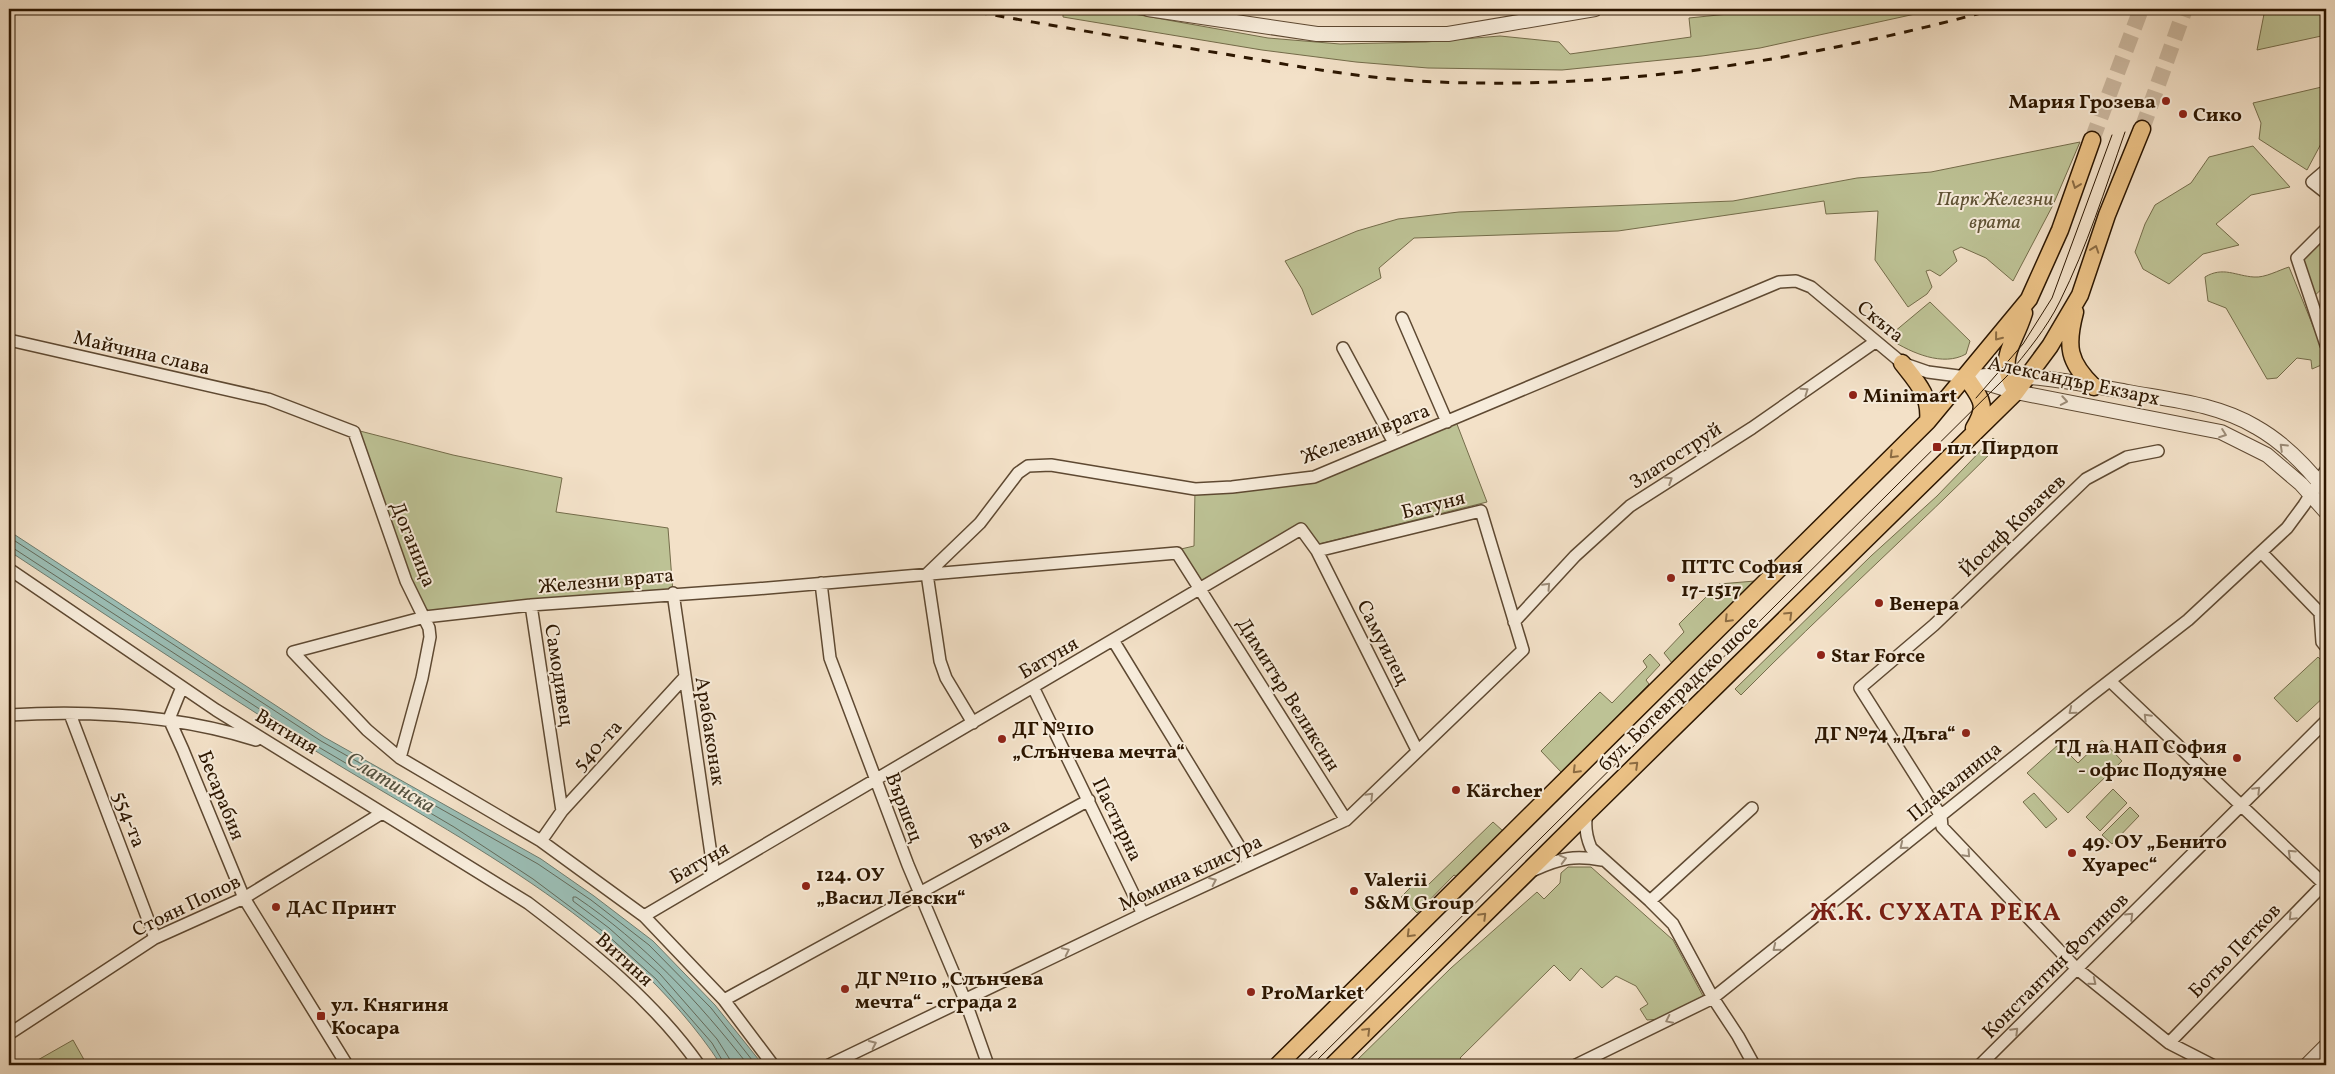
<svg xmlns="http://www.w3.org/2000/svg" width="2335" height="1074" viewBox="0 0 2335 1074" font-family="Vollkorn,serif">
	<style>
		.green { fill: #bdc295; stroke: #746c4a }
		.water { fill: #9bbeb5; stroke: #6f7b6d }
		.lines { fill: none; stroke-linecap: round; stroke-linejoin: round }
		.shore { stroke: #646a5a; stroke-width: 1 }
		.primary-tunnel { stroke: #cbb8a0; stroke-width: 16; stroke-dasharray: 16 8; stroke-linecap: butt }
		.minor-casing { stroke: #5e4932; stroke-width: 14 }
		.tertiary-casing { stroke: #5e4932; stroke-width: 16 }
		.primary-casing { stroke: #2c1600; stroke-width: 19 }
		.minor { stroke: #f7ecdb; stroke-width: 11 }
		.tertiary { stroke: #f7ecdb; stroke-width: 14 }
		.primary { stroke: #eac084; stroke-width: 16 }
		.tram { stroke: #2c1600; stroke-width: 1 }
		.rail { stroke: #2c1600; stroke-width: 3; stroke-dasharray: 9 9; stroke-linecap: butt }
		.oneway { stroke: #8b6b42 }
		.oneway2 { stroke: #9c8c78 }
		.poi-dot { fill: #8f2418; stroke: #f7ecdb; stroke-width: 2 }
		.labels { text-anchor: middle; stroke-width: 4; stroke-linejoin: round; paint-order: stroke }
		.poi-label { font-size: 20px; font-weight: bold; fill: #2c1600; stroke: #f7ecdb; text-anchor: start }
		.park-label { font-size: 20px; font-style: italic; fill: #5f5234; stroke: #f7ecdb }
		.street-label { font-size: 20px; fill: #2c1600; stroke: #f7ecdb }
		.water-label { font-size: 21px; font-style: italic; fill: #53513f; stroke: #f7ecdb }
		.district-label { font-size: 25px; font-weight: bold; letter-spacing: 1px; fill: #7a1f14; stroke: #f7ecdb }
	</style>
	<rect width="100%" height="100%" fill="#f3e1c8"/>
	<filter id="stains"><feTurbulence type="fractalNoise" baseFrequency=".004" numOctaves="4"/><feColorMatrix values="0 0 0 0 .2 0 0 0 0 .09 0 0 0 0 .02 0 0 0 .5 -.17"/></filter>
	<radialGradient id="worn" r=".72"><stop offset=".6" stop-color="#630" stop-opacity="0"/><stop offset="1" stop-color="#630" stop-opacity=".3"/></radialGradient>
	<path class="green" d="M1063 9H1106L1268 38 1340 44 1426 42 1500 36 1559 42 1570 54 1691 37 1689 18 1777 9H1938L1760 48 1702 56 1562 70 1428 68 1356 62 1262 50 1063 17Z
		M2265 9H2326V35L2257 50Z
		M2326 86V140H2323L2307 170 2259 139 2261 123 2253 103Z
		M2080 142 2053 205 2013 281 1986 258 1961 247 1953 251 1957 261 1940 276 1930 270 1926 271 1932 287 1927 294 1908 307 1875 260 1878 211 1826 214 1824 201 1618 231 1414 238 1379 268 1381 278 1312 315 1302 289 1285 261 1357 231 1398 219 1459 212 1733 201 1857 178 1931 172Z
		M2253 146 2290 187 2251 195 2216 224 2239 245 2203 254 2169 284 2143 269 2135 252 2145 224 2155 205 2191 183 2209 157Z
		M2326 229V285L2311 299 2297 258Z
		M2289 267 2326 358V363L2312 369 2311 360 2297 358 2277 378 2267 379 2226 308 2208 301 2205 277C2223 266 2236 276 2254 277 2265 278 2279 270 2289 267Z
		M1930 302 1970 341 1966 354C1943 367 1912 353 1891 340L1894 332Z
		M1455 419 1487 502 1319 544 1305 524 1204 584 1181 549 1194 546 1195 489 1314 477Z
		M360 431 453 455 562 478 556 512 668 528 673 593 425 617 354 432Z
		M1993 438 2000 444C1915 529 1826 609 1741 695L1735 689 1871 556 1937 496Z
		M1755 581 1672 663 1664 653 1684 632 1679 624 1719 584Z
		M1650 654 1660 665 1646 680 1649 684 1562 773 1541 751 1600 692 1612 703 1647 667 1643 661Z
		M2318 657 2326 665V695L2297 722 2274 698Z
		M2102 740 2122 761 2068 813 2027 773 2059 744 2078 763Z
		M2113 789 2127 803 2100 831 2086 817Z
		M2034 793 2057 819 2046 828 2023 802Z
		M2130 807 2139 816 2112 844 2102 835Z
		M1493 822 1503 831 1457 877 1454 875 1417 913 1401 897 1420 878 1428 885Z
		M1568 867H1591L1673 940 1703 996 1660 1019 1647 1020 1640 1009 1648 1004 1636 986 1616 976 1602 988 1581 968 1570 981 1554 965 1460 1058 1466 1065H1352L1451 968 1537 892 1544 899 1560 883 1561 873Z
		M73 1040 87 1065H29Z"/>
	<path class="water" d="M9 531 324 737 541 859 594 896 653 941 715 1005 763 1065H721C623 916 453 837 306 745 206 682 108 616 9 551Z"/>
	<g class="lines">
		<path class="shore" d="M9 537 321 741 538 864 591 900 649 945 711 1008 756 1065
			M9 548H13L310 742 454 827 533 879 605 933 656 979 712 1043 725 1065
			M731 1065 729 1058 717 1039 660 974 609 928 573 901V897H576C644 943 698 1001 748 1065"/>
		<path class="primary-tunnel" d="M2142 129 2185 9
			M2092 140 2141 9"/>
		<g class="minor-casing">
			<path id="minor" d="M2326 170 2312 182 2326 193
				M2326 229 2297 258 2326 345
				M1402 318 1447 422
				M9 340 268 399 354 432 406 581 429 628 430 637 422 678 400 758
				M1343 348 1394 443
				M2158 451 2127 457 2086 479 1934 625 1860 688 1941 816 1942 827 2076 968 2169 1043 2212 1065
				M2262 553 2320 613 2322 642 2326 647
				M9 569 216 710 528 903C590 950 654 1001 699 1065
				M821 583 830 658 908 865 965 1000 988 1065
				M673 593 714 875
				M531 605 562 811
				M1514 622 1575 556 1630 506 1752 428 1875 342
				M1113 640 1250 864
				M2110 681 2326 886
				M1033 687 1143 914
				M70 714 155 938
				M9 715C92 710 176 715 256 740
				M169 719 183 750 244 898 347 1065
				M169 719 182 687
				M973 723 946 678 940 661 927 574 980 523 1018 473 1028 466 1051 465 1195 489 1232 487 1314 477 1779 282 1796 281 1811 287 1902 363 1928 372 1966 377
				M1587 813C1584 826 1586 836 1591 848L1650 901 1673 924 1713 998 1738 1036 1754 1065
				M541 841 562 811 684 678
				M1534 870C1561 858 1574 855 1602 860
				M1650 901 1752 808
				M644 916 1301 529 1317 551 1417 750
				M724 1000 1089 800
				M9 1034 155 938 244 898 382 813
				M2169 1043 2326 882
				M773 1065 724 1000 644 916 541 841 400 758 367 730 293 652 425 617 531 605 755 589 1177 553 1346 820
				M829 1065 1143 914 1346 820 1523 650 1481 511 1317 551
				M1576 1065 1713 998 2090 696 2188 620 2287 528 2304 505 2326 470
				M1980 1065 2326 721"/>
		</g>
		<g class="tertiary-casing">
			<path id="tertiary" d="M1148 9 1317 34H1448L1595 9
				M1966 377 2016 392 2221 432 2267 455 2301 484 2326 512
				M1974 377C2025 372 2078 383 2128 392 2172 400 2217 404 2256 427 2283 442 2307 467 2326 491
				M2307 1065 2326 1046"/>
		</g>
		<g class="primary-casing">
			<path id="primary" d="M2075 312C2066 346 2068 362 2094 387
				M1902 363C1916 381 1931 396 1928 421
				M1966 377C1980 398 1989 404 1974 428
				M2016 392C1996 356 2013 348 2024 313
				M1278 1065 1928 421 2029 299 2060 230 2092 140
				M1333 1065 1587 813 2016 392 2050 346 2080 295 2107 215 2142 129"/>
		</g>
		<use href="#minor" class="minor"/>
		<use href="#tertiary" class="tertiary"/>
		<use href="#primary" class="primary"/>
		<path class="tram" d="M1976 398 2023 344 2052 298 2112 135
			M1302 1065 1317 1051
			M1312 1065 2007 376C2026 353 2047 328 2060 301 2087 247 2105 189 2125 132"/>
		<path class="rail" d="M960 9C1048 25 1136 40 1225 54 1289 65 1354 77 1418 81 1615 92 1808 60 1996 9"/>
	</g>
	<defs><path id="oneway-chevron" d="M-2-3.5L2.5 0L-2 3.5" fill="none" stroke-width="1.6" stroke-linecap="round" stroke-linejoin="round" transform="scale(1.25)"/></defs>
	<g class="oneway">
		<use href="#oneway-chevron" transform="translate(2076 185) rotate(110)"/>
		<use href="#oneway-chevron" transform="translate(2095 249) rotate(-71)"/>
		<use href="#oneway-chevron" transform="translate(1998 337) rotate(129)"/>
		<use href="#oneway-chevron" transform="translate(1893 455) rotate(135)"/>
		<use href="#oneway-chevron" transform="translate(1789 615) rotate(-44)"/>
		<use href="#oneway-chevron" transform="translate(1728 619) rotate(135)"/>
		<use href="#oneway-chevron" transform="translate(1635 765) rotate(-44)"/>
		<use href="#oneway-chevron" transform="translate(1576 770) rotate(135)"/>
		<use href="#oneway-chevron" transform="translate(1483 916) rotate(-45)"/>
		<use href="#oneway-chevron" transform="translate(1410 934) rotate(135)"/>
		<use href="#oneway-chevron" transform="translate(1367 1031) rotate(-45)"/>
	</g>
	<g class="oneway2">
		<use href="#oneway-chevron" transform="translate(1805 391) rotate(-35)"/>
		<use href="#oneway-chevron" transform="translate(2064 401) rotate(10)"/>
		<use href="#oneway-chevron" transform="translate(2223 434) rotate(20)"/>
		<use href="#oneway-chevron" transform="translate(2283 447) rotate(-136)"/>
		<use href="#oneway-chevron" transform="translate(1669 480) rotate(-32)"/>
		<use href="#oneway-chevron" transform="translate(1547 586) rotate(-47)"/>
		<use href="#oneway-chevron" transform="translate(2072 711) rotate(141)"/>
		<use href="#oneway-chevron" transform="translate(2147 717) rotate(-135)"/>
		<use href="#oneway-chevron" transform="translate(2257 790) rotate(-45)"/>
		<use href="#oneway-chevron" transform="translate(1370 796) rotate(-45)"/>
		<use href="#oneway-chevron" transform="translate(1903 846) rotate(141)"/>
		<use href="#oneway-chevron" transform="translate(2291 853) rotate(-137)"/>
		<use href="#oneway-chevron" transform="translate(1967 854) rotate(47)"/>
		<use href="#oneway-chevron" transform="translate(1563 859) rotate(-15)"/>
		<use href="#oneway-chevron" transform="translate(1213 881) rotate(-25)"/>
		<use href="#oneway-chevron" transform="translate(2130 916) rotate(-44)"/>
		<use href="#oneway-chevron" transform="translate(2292 917) rotate(134)"/>
		<use href="#oneway-chevron" transform="translate(1776 948) rotate(141)"/>
		<use href="#oneway-chevron" transform="translate(1066 951) rotate(-26)"/>
		<use href="#oneway-chevron" transform="translate(2093 982) rotate(39)"/>
		<use href="#oneway-chevron" transform="translate(1669 1020) rotate(154)"/>
		<use href="#oneway-chevron" transform="translate(2015 1031) rotate(-45)"/>
		<use href="#oneway-chevron" transform="translate(873 1044) rotate(-25)"/>
	</g>
	<g class="poi-dot">
		<circle cx="2166" cy="101" r="5"/>
		<circle cx="2183" cy="114" r="5"/>
		<circle cx="1853" cy="395" r="5"/>
		<rect x="1932" y="442" width="10" height="10" rx="2.5"/>
		<circle cx="1671" cy="578" r="5"/>
		<circle cx="1879" cy="603" r="5"/>
		<circle cx="1821" cy="655" r="5"/>
		<circle cx="1966" cy="733" r="5"/>
		<circle cx="1002" cy="739" r="5"/>
		<circle cx="2237" cy="758" r="5"/>
		<circle cx="1456" cy="790" r="5"/>
		<circle cx="2072" cy="853" r="5"/>
		<circle cx="806" cy="886" r="5"/>
		<circle cx="1354" cy="891" r="5"/>
		<circle cx="276" cy="907" r="5"/>
		<circle cx="845" cy="989" r="5"/>
		<circle cx="1251" cy="992" r="5"/>
		<rect x="316" y="1011" width="10" height="10" rx="2.5"/>
	</g>
	<g class="labels">
		<g class="poi-label">
			<text x="2156" y="108" text-anchor="end">Мария Грозева</text>
			<text x="2193" y="121">Сико</text>
			<text x="1863" y="402">Minimart</text>
			<text x="1947" y="454">пл. Пирдоп</text>
			<text x="1681" y="573">ПТТС София<tspan x="1681" dy="23">17-1517</tspan></text>
			<text x="1889" y="610">Венера</text>
			<text x="1831" y="662">Star Force</text>
			<text x="1012" y="735">ДГ №110<tspan x="1012" dy="23">„Слънчева мечта“</tspan></text>
			<text x="1956" y="740" text-anchor="end">ДГ №74 „Дъга“</text>
			<text x="2227" y="753" text-anchor="end">ТД на НАП София<tspan x="2227" dy="23">- офис Подуяне</tspan></text>
			<text x="1466" y="797">Кärcher</text>
			<text x="2082" y="848">49. ОУ „Бенито<tspan x="2082" dy="23">Хуарес“</tspan></text>
			<text x="816" y="881">124. ОУ<tspan x="816" dy="23">„Васил Левски“</tspan></text>
			<text x="1364" y="886">Valerii<tspan x="1364" dy="23">S&amp;M Group</tspan></text>
			<text x="286" y="914">ДАС Принт</text>
			<text x="855" y="985">ДГ №110 „Слънчева<tspan x="855" dy="23">мечта“ - сграда 2</tspan></text>
			<text x="1261" y="999">ProMarket</text>
			<text x="331" y="1011">ул. Княгиня<tspan x="331" dy="23">Косара</tspan></text>
		</g>
		<g class="park-label">
			<text x="1995" y="205">Парк Железни<tspan x="1995" dy="23">врата</tspan></text>
		</g>
		<g class="street-label">
			<text transform="translate(1881 321) rotate(39)" y="7">Скъта</text>
			<text transform="translate(142 352) rotate(13)" y="7">Майчина слава</text>
			<text transform="translate(2074 380) rotate(12)" y="7">Александър Екзарх</text>
			<text transform="translate(1365 433) rotate(-21)" y="7">Железни врата</text>
			<text transform="translate(1675 455) rotate(-33)" y="7">Златоструй</text>
			<text transform="translate(1433 504) rotate(-14)" y="7">Батуня</text>
			<text transform="translate(2012 525) rotate(-44)" y="7">Йосиф Ковачев</text>
			<text transform="translate(414 544) rotate(68)" y="7">Доганица</text>
			<text transform="translate(606 580) rotate(-5)" y="7">Железни врата</text>
			<text transform="translate(1384 642) rotate(63)" y="7">Самуилец</text>
			<text transform="translate(1048 657) rotate(-30)" y="7">Батуня</text>
			<text transform="translate(560 675) rotate(81)" y="7">Самодивец</text>
			<text transform="translate(1678 693) rotate(-44)" y="7">бул. Ботевградско шосе</text>
			<text transform="translate(1289 694) rotate(58)" y="7">Димитър Великсин</text>
			<text transform="translate(287 731) rotate(31)" y="7">Витиня</text>
			<text transform="translate(711 731) rotate(81)" y="7">Арабаконак</text>
			<text transform="translate(597 745) rotate(-47)" y="7">540-та</text>
			<text transform="translate(1954 781) rotate(-39)" y="7">Плакалница</text>
			<text transform="translate(222 795) rotate(68)" y="7">Бесарабия</text>
			<text transform="translate(905 807) rotate(69)" y="7">Вършец</text>
			<text transform="translate(130 819) rotate(69)" y="7">554-та</text>
			<text transform="translate(1118 819) rotate(64)" y="7">Пастирна</text>
			<text transform="translate(989 833) rotate(-29)" y="7">Въча</text>
			<text transform="translate(699 862) rotate(-30)" y="7">Батуня</text>
			<text transform="translate(1190 872) rotate(-25)" y="7">Момина клисура</text>
			<text transform="translate(186 905) rotate(-26)" y="7">Стоян Попов</text>
			<text transform="translate(2234 950) rotate(-46)" y="7">Ботьо Петков</text>
			<text transform="translate(625 959) rotate(42)" y="7">Витиня</text>
			<text transform="translate(2055 965) rotate(-45)" y="7">Константин Фотинов</text>
		</g>
		<g class="water-label">
			<text transform="translate(391 782) rotate(31)" y="7">Слатинска</text>
		</g>
		<g class="district-label">
			<text x="1936" y="920">Ж.К. СУХАТА РЕКА</text>
		</g>
	</g>
	<rect width="2335" height="1074" fill="none" stroke="#f3e1c8" stroke-width="30"/>
	<rect x="10" y="10" width="2315" height="1054" fill="none" stroke="#2c1600" stroke-width="2.5"/>
	<rect x="15" y="15" width="2305" height="1044" fill="none" stroke="#2c1600"/>
	<rect width="100%" height="100%" filter="url(#stains)"/>
	<rect width="100%" height="100%" fill="url(#worn)"/>
</svg>
